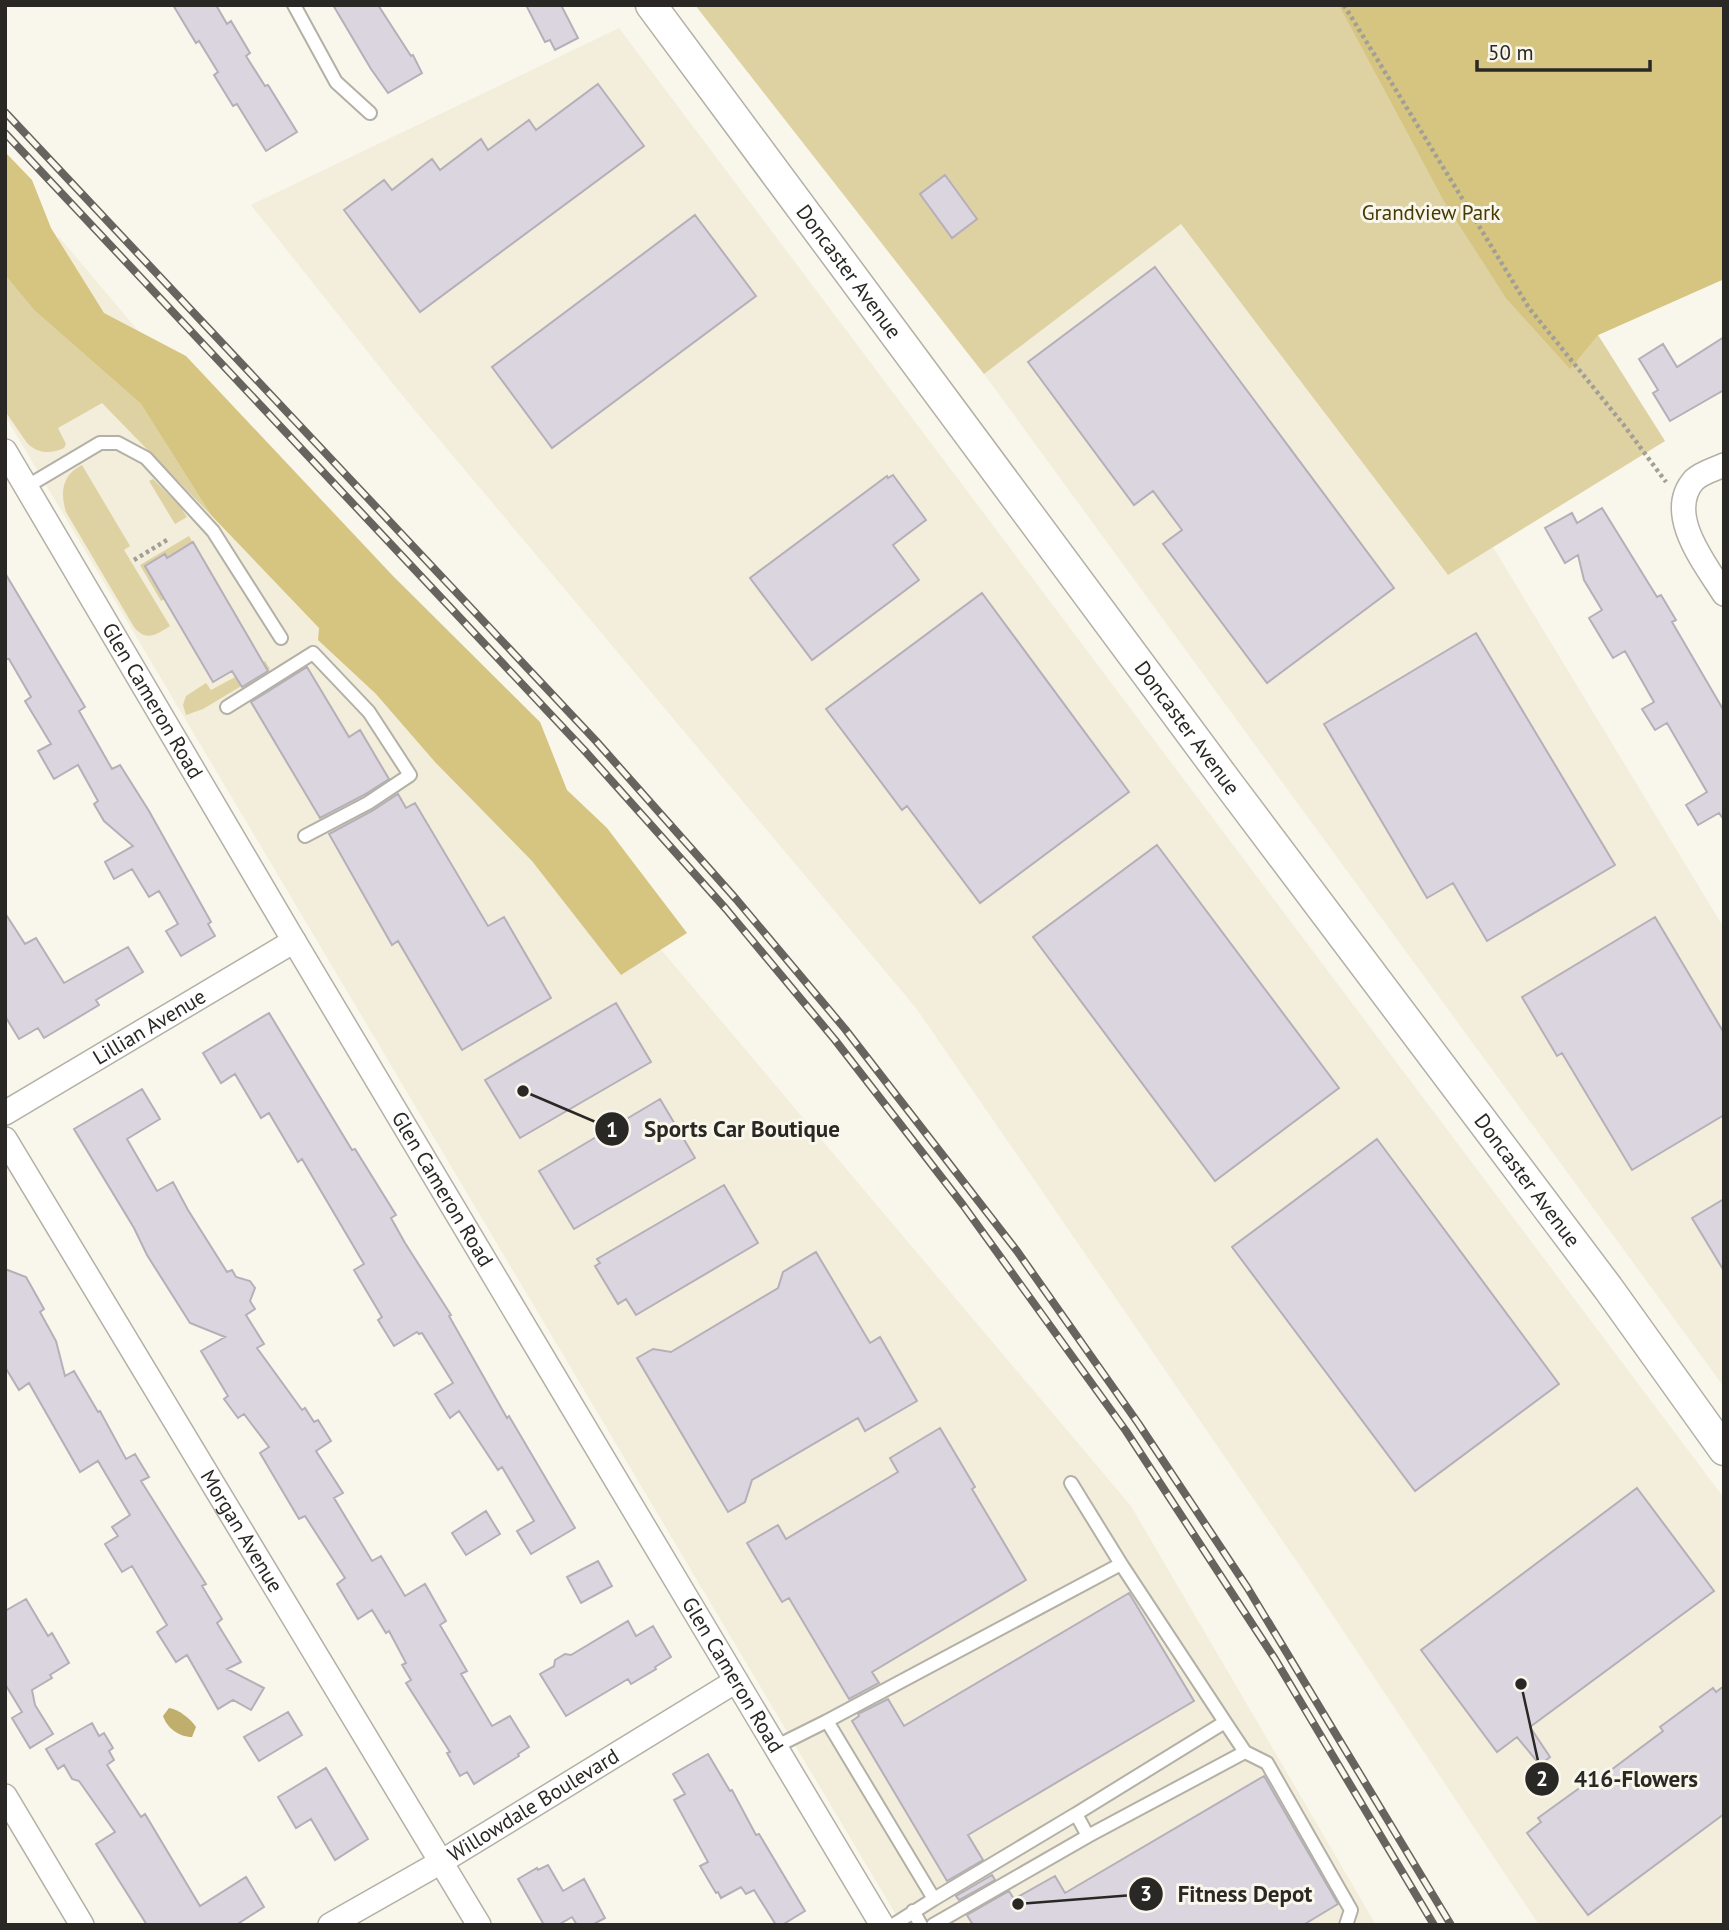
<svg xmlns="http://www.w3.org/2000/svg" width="1729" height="1930" viewBox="0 0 1729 1930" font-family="'PT Sans',sans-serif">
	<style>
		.built { fill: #f3eedb }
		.green { fill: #ded1a2 }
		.forest { fill: #d6c481 }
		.water { fill: #c0ae6c }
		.building { fill: #dbd5df; stroke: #b5afb9; stroke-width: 2 }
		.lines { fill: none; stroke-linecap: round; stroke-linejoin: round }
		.service-casing { stroke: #b3b0a5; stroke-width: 16 }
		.minor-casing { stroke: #b3b0a5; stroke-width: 26 }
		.tertiary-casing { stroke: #b3b0a5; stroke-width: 33 }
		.path { stroke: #a29f97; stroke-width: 4.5; stroke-dasharray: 3.5 3.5; stroke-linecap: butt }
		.service { stroke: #fff; stroke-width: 12 }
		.minor { stroke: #fff; stroke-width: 23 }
		.tertiary { stroke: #fff; stroke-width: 30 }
		.rail-casing { stroke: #65645e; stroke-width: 8 }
		.rail { stroke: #f9f6eb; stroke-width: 5; stroke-dasharray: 16; stroke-linecap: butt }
		.labels { text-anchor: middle; stroke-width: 6; stroke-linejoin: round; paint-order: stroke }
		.park-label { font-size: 21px; fill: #473a03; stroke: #f9f6eb }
		.street-label { font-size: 21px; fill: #292824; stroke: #f9f6eb }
		.leader { fill: none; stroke: #292824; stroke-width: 2.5 }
		.callout-dot { fill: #292824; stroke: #f9f6eb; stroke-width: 2.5 }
		.mark-label { font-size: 21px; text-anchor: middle; font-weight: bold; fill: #fff }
		.callout-label { font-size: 23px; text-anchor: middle; font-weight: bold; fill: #292824; stroke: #f9f6eb; stroke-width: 6; stroke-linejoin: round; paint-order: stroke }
	</style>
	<rect width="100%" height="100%" fill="#f9f6eb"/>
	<path class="built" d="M619 28 1724 1498V1925H1539L1304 1572 916 1008 402 395 251 205Z
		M1181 224 1447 574 1493 547 1724 928V1387L984 374Z
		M59 237 1131 1506 1376 1925H902L11 426 5 414V282Z"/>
	<path class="green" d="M695 5H1719L1724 13V279L1598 335 1665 441 1448 575 1181 224 984 374Z
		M5 275 34 310 141 404 211 515 102 403 58 428 66 444 64 448C51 454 38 454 27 443L5 411Z
		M82 465 130 546 124 550 170 626C156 635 146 642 134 627L66 512C60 492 62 475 82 465Z
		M153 479 180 506 187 517 175 524 149 481Z
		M189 536 193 543 167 558 165 554V599L161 601 140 565Z
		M265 661 270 669 203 709 186 715 183 705 186 696 206 683 211 690Z"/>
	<path class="forest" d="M1339 5H1724V279L1598 335 1570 369 1506 298 1445 203Z
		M5 152 32 180 51 228 104 313 186 356 393 576 540 722 567 790 607 828 687 933 621 975 532 861 435 762 376 694 318 640 319 628 211 515 141 404 34 310 5 275Z"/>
	<path class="water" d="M169 1708C178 1709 191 1719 196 1727L192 1737C179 1737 167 1728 163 1716Z"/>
	<path class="building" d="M173 5H216L227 24 231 21 250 53 246 56 265 86 268 85 297 132 266 151 237 104 233 106 214 75 218 72 199 41 196 43Z
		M333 5H378L411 56 413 55 422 73 388 93 371 69Z
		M526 5H561L578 38 555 50 550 40 545 42Z
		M598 84 644 146 420 312 344 210 384 180 392 190 432 159 440 170 481 139 488 150 529 120 536 130Z
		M945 175 977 219 952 238 920 194Z
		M695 215 756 296 552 448 492 367Z
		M1155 267 1394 588 1267 683 1163 544 1182 530 1153 491 1134 505 1028 362Z
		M1724 337V390L1670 421 1653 393 1658 390 1639 359 1663 344 1677 367Z
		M893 475 926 520 893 545 919 580 812 660 750 578 887 476 888 478Z
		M1602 508 1657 597 1661 595 1676 620 1672 622 1724 711V820L1719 813 1698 825 1691 813 1686 805 1707 792 1667 723 1655 730 1642 709 1654 702 1625 651 1613 658 1589 618 1602 610 1584 580 1578 555 1565 563 1545 528 1572 513 1577 523Z
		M193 542 268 671 242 687 232 671 213 682 145 566 165 554 167 558Z
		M5 573 85 707 79 711 112 769 120 765 149 811 211 922 208 924 215 936 181 956 166 931 178 924 159 891 149 897 132 869 114 879 105 862 133 846 104 821 94 804 98 801 78 765 54 779 38 751 51 744 25 701 31 697 9 659H5Z
		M982 593 1129 792 980 903 907 806 902 810 826 709Z
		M1476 633 1615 865 1487 941 1453 883 1427 898 1324 724Z
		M307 667 349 737 360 730 389 779 364 795 320 818 251 702Z
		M398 794 406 808 415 803 488 926 504 917 551 998 462 1050 398 941 392 945 329 834 372 811Z
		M1157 845 1339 1088 1215 1181 1033 937Z
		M5 913 25 944 36 938 64 983 128 947 143 972 96 1000 99 1005 44 1038 38 1028 19 1039 5 1016Z
		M1655 917 1724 1033V1115L1632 1170 1562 1053 1557 1056 1522 997Z
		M616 1003 651 1062 520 1138 485 1080Z
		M269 1013 352 1150 355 1149 396 1215 391 1218 405 1243 451 1315 449 1316 507 1418 509 1416 575 1528 531 1554 517 1531 534 1521 502 1467 498 1470 459 1411 450 1418 435 1394 453 1383 422 1333 419 1334 417 1332 394 1346 378 1320 382 1317 354 1270 364 1264 302 1159 298 1162 269 1113 261 1118 235 1074 221 1083 203 1053Z
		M142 1089 160 1119 127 1139 157 1191 173 1182 188 1210 227 1272 232 1270 236 1277 250 1281 255 1288 250 1301 255 1309 246 1315 264 1344 257 1348 302 1410 305 1408 314 1422 318 1420 331 1441 316 1451 343 1493 334 1498 372 1561 381 1556 405 1596 425 1584 446 1621 440 1625 467 1671 461 1674 492 1726 510 1716 529 1747 518 1754 519 1756 474 1784 467 1772 460 1776 447 1753 450 1752 406 1683 411 1680 402 1665 406 1663 389 1631 386 1633 372 1610 358 1619 337 1584 345 1578 305 1516 299 1519 260 1453 269 1447 244 1414 238 1418 224 1399 228 1396 201 1351 225 1337 190 1323 147 1255 134 1228 74 1129Z
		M660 1099 695 1158 574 1229 539 1171Z
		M1377 1139 1559 1384 1415 1491 1232 1247Z
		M724 1185 758 1243 636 1315 626 1299 618 1304 595 1266 600 1263 597 1259Z
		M1724 1199V1271L1692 1218Z
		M816 1252 870 1343 880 1337 917 1401 865 1431 858 1418 752 1480 745 1502 728 1512 637 1358 653 1349 671 1352 778 1288 783 1272Z
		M5 1269 26 1277 44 1309 40 1312 56 1341 65 1376 74 1371 98 1412 100 1411 126 1459 135 1454 149 1477 141 1481 206 1584 202 1586 222 1619 217 1623 241 1662 227 1669 264 1688 251 1710 233 1700 218 1709 187 1655 176 1662 157 1632 167 1625 132 1566 122 1572 105 1544 118 1536 112 1527 130 1515 98 1461 80 1472 29 1383 19 1390 5 1367Z
		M940 1428 975 1487 972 1489 1026 1580 872 1672 879 1683 849 1699 789 1598 782 1602 747 1543 778 1525 786 1539 898 1472 890 1458Z
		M1637 1488 1714 1591 1530 1727 1550 1757 1540 1765 1517 1737 1497 1752 1421 1650Z
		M486 1511 500 1534 466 1555 452 1533Z
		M598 1561 612 1586 581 1603 567 1577Z
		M1129 1593 1194 1701 968 1835 983 1860 947 1881 852 1721 859 1716 858 1714 888 1699 904 1726Z
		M26 1599 48 1636 52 1633 69 1663 50 1675 52 1678 32 1690 35 1705 53 1734 30 1748 12 1718 22 1712 5 1684V1611Z
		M628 1621 636 1636 653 1626 671 1657 655 1667 656 1669 631 1684 628 1679 566 1716 540 1674 554 1666 555 1660 565 1654 571 1655Z
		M1724 1686V1814L1588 1915 1527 1833 1541 1822 1538 1818 1592 1779 1595 1782 1663 1731 1660 1727 1713 1688 1716 1692Z
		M288 1712 302 1735 259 1761 244 1737Z
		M92 1723 99 1736 104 1733 113 1748 109 1751 114 1760 107 1765 141 1817 145 1814 200 1906 246 1877 264 1907 236 1925H147L96 1844 115 1832 79 1781 72 1779 64 1765 58 1769 46 1749Z
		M708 1754 730 1791 732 1790 756 1835 759 1834 805 1911 782 1925H776L754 1890 746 1894 741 1887 721 1898 718 1892 716 1893 700 1866 708 1862 674 1800 685 1794 673 1774Z
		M326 1768 368 1839 335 1860 311 1819 296 1828 278 1797Z
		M1264 1776 1338 1904 1303 1925H973L967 1915 1009 1891 1014 1899 1055 1876 1065 1893Z
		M548 1865 563 1891 584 1879 605 1918 592 1925H577L572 1917 558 1925H544L518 1879 537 1868 538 1870Z
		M992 1875 995 1880 959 1900 956 1896Z"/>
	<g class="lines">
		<g class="service-casing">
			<path id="service" d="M294 5 336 82 370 113
				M26 487 100 443H118L146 458 213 531 281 638
				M227 707 313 653 369 712 410 775 368 803 305 836
				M1071 1483 1121 1564
				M827 1721 1121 1564 1225 1722
				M777 1746 827 1721 934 1899 893 1925
				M1245 1752 1267 1763 1351 1910 1346 1925
				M934 1899 1076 1814
				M913 1911 921 1925
				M933 1925 1088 1836 1245 1752 1225 1722 1076 1814 1088 1836"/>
		</g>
		<g class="minor-casing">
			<g id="minor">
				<path id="s1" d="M5 451 294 941 882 1925"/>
				<path d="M1724 465C1715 469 1701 473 1694 480 1664 514 1706 565 1724 594"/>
				<path id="s2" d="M5 1113 294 941"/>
				<path id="s3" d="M5 1139 479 1925"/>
				<path d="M5 1796 82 1925"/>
				<path id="s4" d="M330 1925 441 1862 736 1681"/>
			</g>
		</g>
		<g class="tertiary-casing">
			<g id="tertiary">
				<path id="s5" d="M651 5 1227 782 1608 1288 1724 1450"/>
			</g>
		</g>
		<path class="path" d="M1344 5 1529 308 1623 424 1666 482
			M134 560 167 540"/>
		<use href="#service" class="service"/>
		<use href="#minor" class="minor"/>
		<use href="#tertiary" class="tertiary"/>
		<g class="rail-casing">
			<path id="rail" d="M5 112 596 741 736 899 845 1029 1017 1251 1138 1423 1247 1587 1451 1925
				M5 133 584 750 726 909 835 1040 963 1205 1126 1431 1275 1659 1434 1925"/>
		</g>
		<use href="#rail" class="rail"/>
	</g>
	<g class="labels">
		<g class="park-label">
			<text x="1431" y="220">Grandview Park</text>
		</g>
		<g class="street-label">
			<text dy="7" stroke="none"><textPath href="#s5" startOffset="332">Doncaster Avenue</textPath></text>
			<text dy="7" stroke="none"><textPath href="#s1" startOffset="290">Glen Cameron Road</textPath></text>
			<text dy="7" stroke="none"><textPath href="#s5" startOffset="900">Doncaster Avenue</textPath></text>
			<text dy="7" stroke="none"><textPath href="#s2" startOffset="168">Lillian Avenue</textPath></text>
			<text dy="7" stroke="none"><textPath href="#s5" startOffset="1466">Doncaster Avenue</textPath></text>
			<text dy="7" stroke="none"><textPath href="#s1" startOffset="858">Glen Cameron Road</textPath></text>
			<text dy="7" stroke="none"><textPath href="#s3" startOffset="458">Morgan Avenue</textPath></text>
			<text dy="7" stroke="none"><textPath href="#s1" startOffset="1424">Glen Cameron Road</textPath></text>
			<text dy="7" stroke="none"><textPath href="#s4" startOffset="236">Willowdale Boulevard</textPath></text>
		</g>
	</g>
	<path class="leader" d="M523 1091L612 1129M1521 1684L1542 1779M1018 1904L1146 1894"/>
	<g class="callout-dot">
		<circle cx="523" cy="1091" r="7"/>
		<circle cx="1521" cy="1684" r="7"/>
		<circle cx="1018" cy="1904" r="7"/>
		<circle cx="612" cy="1129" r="18"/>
		<circle cx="1542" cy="1779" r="18"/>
		<circle cx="1146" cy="1894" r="18"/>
	</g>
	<g class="mark-label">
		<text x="612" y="1137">1</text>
		<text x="1542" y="1786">2</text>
		<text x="1146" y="1901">3</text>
	</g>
	<g class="callout-label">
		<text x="742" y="1137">Sports Car Boutique</text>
		<text x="1636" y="1787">416-Flowers</text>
		<text x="1245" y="1902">Fitness Depot</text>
	</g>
	<rect width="1729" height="1930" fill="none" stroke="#292824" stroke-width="14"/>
	<path d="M1477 60v10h173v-10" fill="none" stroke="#292824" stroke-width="3.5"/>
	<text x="1488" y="60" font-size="21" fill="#292824" stroke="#f9f6eb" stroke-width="5" paint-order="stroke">50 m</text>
</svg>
